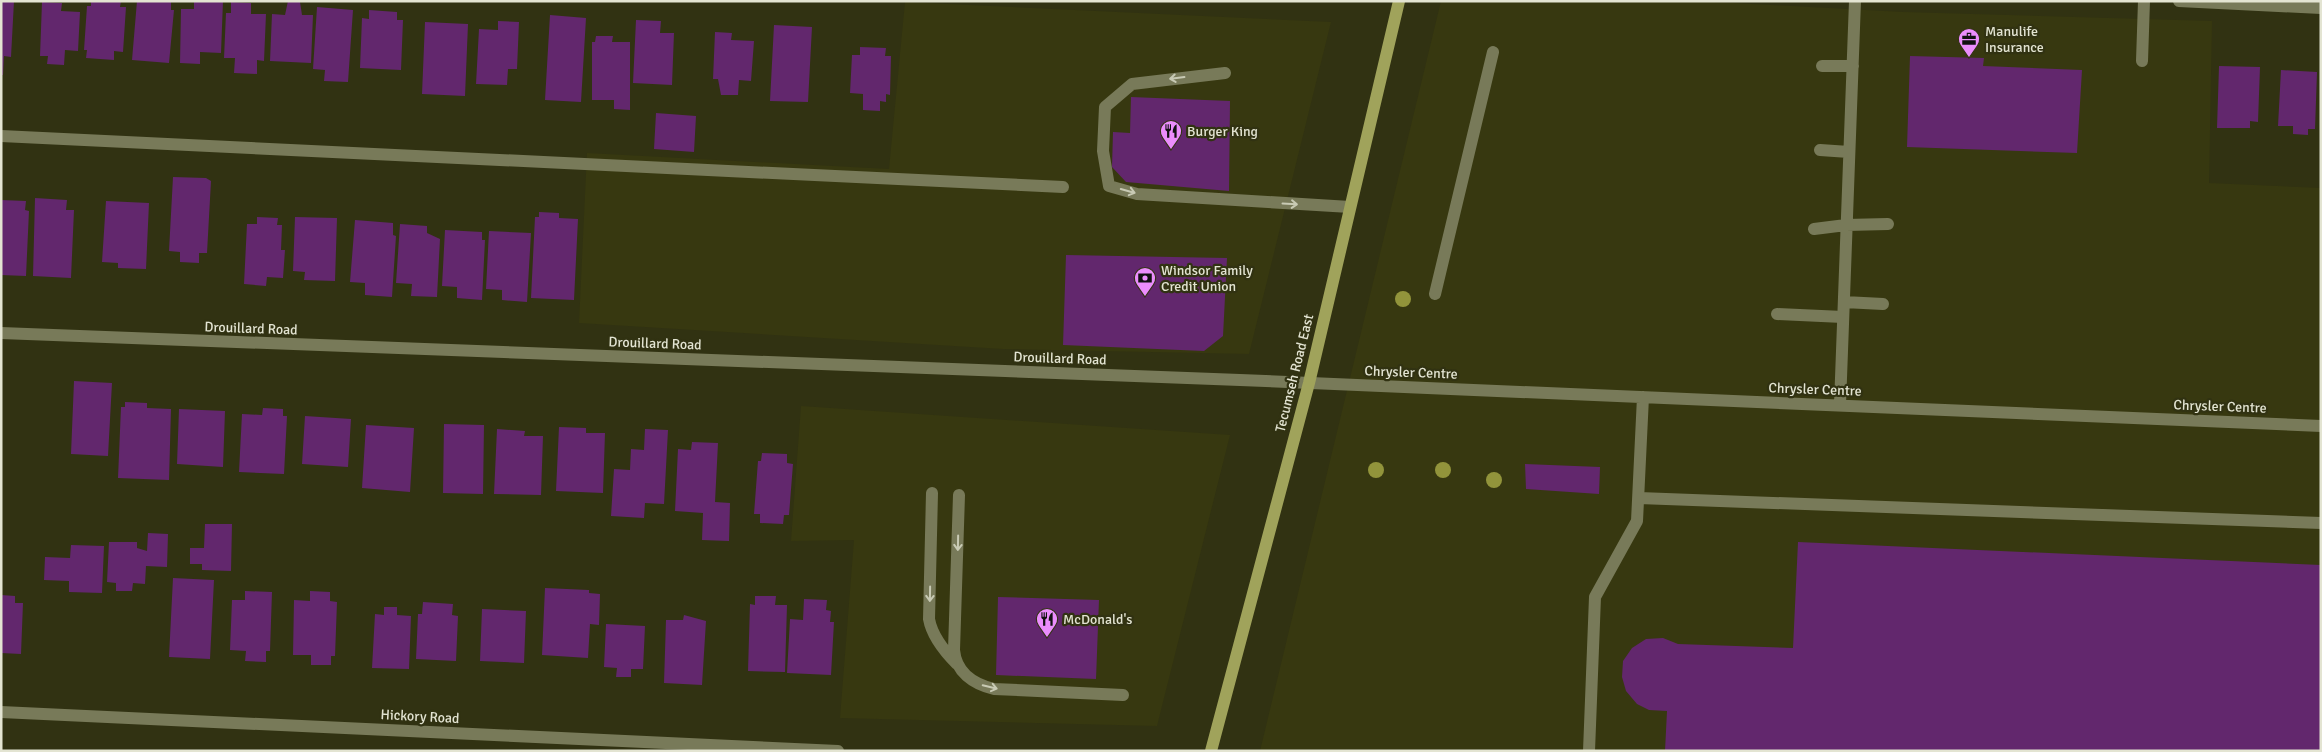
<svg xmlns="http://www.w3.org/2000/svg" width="2322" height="752" viewBox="0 0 2322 752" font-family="Signika,sans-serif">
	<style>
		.built { fill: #373810 }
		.building { fill: #62276d }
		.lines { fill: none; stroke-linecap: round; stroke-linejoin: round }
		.minor { stroke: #787a59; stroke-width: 12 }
		.major { stroke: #a0a35b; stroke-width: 12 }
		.tree { fill: #92943b }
		.oneway { stroke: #c8cab4 }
		.labels { text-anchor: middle; stroke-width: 4.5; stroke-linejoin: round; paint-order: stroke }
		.poi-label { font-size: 14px; fill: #e3e4d2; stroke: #313212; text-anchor: start }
		.street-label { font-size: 14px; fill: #e3e4d2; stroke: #313212 }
	</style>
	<rect width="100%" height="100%" fill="#313212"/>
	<path class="built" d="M1441 1H1697L1903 12 2212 21 2209 183 2321 188V751H1260Z
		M905 2 1331 22 1249 354 1003 349 579 323 587 153 889 169Z
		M801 406 1230 435 1157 726 840 718 854 540 791 541Z"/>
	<path class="building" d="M1 1H14L11 57 4 56 3 75H1Z
		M91 1H121L120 7H126L123 52 114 51V60L86 58 87 50H84L87 6H91Z
		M137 1 171 2V10H174L169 63 132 60Z
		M194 1H223L221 53 200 52V64L180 63 181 9H194Z
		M288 1 300 2 302 15H313L311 63 270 61 272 14 285 15Z
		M42 2 62 3 61 11 80 12 78 51 65 50 64 65 47 64 48 56H40Z
		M231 2 251 3V14H266L264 61 257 60V74L234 73 235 58H224L226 13H231Z
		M317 7 353 10 348 82 324 81 325 70 313 69Z
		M369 10 397 12V20H403L401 70 360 68 362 18 369 19Z
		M550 15 586 18 581 102 545 100Z
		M636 20 661 21 660 33H674L672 85 633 83Z
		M498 21 519 22 517 69H508L507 85 476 84 479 29 498 30Z
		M425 22 468 24 465 96 422 94Z
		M774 25 812 27 808 102 770 101Z
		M715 32 732 33 731 40 754 41 751 81 739 80 738 95H721L718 79H713Z
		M596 36H613L612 42H630V110L614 109V100H592V42H595Z
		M860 47 886 48 885 56H891L890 95 886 94V102L880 101V111L863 110V94L850 93 852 55H860Z
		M1910 56 1984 58 1983 66 2082 70 2077 153 1907 147Z
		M2219 66 2260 67 2258 122 2250 121V128H2217Z
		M2281 70 2317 72 2315 129H2308V135L2293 134V126H2278Z
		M1131 97 1230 101 1229 191 1126 182 1112 167 1113 132 1130 133Z
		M656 113 696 116 694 152 654 149Z
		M173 177 206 178 211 181 207 253H199V263L180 262V252L169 251Z
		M35 198 67 200 66 210H74L71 278 33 276Z
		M1 200 26 201 25 210 29 211 26 276 1 275Z
		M106 201 149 203 146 269 118 268V263L102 262Z
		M539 212 559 213V218L578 219 574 300 531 298 535 217H539Z
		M257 217 278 218 277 225H282L281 250H285L283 278 267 277 266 286 244 284 247 224H257Z
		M295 217 337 218 335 281 304 280 305 272 293 271Z
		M355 220 393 223V235L396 236 392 297 365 295V283L350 282Z
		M400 224 427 226V233L440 239 437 297 411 296 412 284 396 283Z
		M445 230 482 232V240H485L482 300 457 298V287L442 286Z
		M489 231 531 233 527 302 502 300V290L486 289Z
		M1066 255 1227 258 1223 336 1204 351 1063 345Z
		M74 381 112 383 108 456 71 454Z
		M125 402 147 403V408L171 409 169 480 118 478 121 407H125Z
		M263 408 283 409V416H287L284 474 239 472 242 414 262 415Z
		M179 409 225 411 223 467 177 464Z
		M305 416 351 419 348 467 302 464Z
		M444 424 484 425 483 494 443 493Z
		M366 425 414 428 410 492 362 488Z
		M559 427 586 428V433H605L603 493 556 491Z
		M497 429 525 431 524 436H543L541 495 494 494Z
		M645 429 668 430 664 504 645 503 644 518 611 516 614 469 630 470 631 449 644 450Z
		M692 442 718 443 715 502 730 503 729 541 702 540 703 513 675 511 678 449 691 450Z
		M762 453 787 454V463L793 464 789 515H784L783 524 760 523V514H754L758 461H761Z
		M1525 464 1600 467 1599 494 1526 489Z
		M205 524H232L231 571 202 570V564H190V548H204Z
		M148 533 168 534 167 567 146 566 145 584 133 583 132 591H116V583L107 582 109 542H137V548L147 551Z
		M1798 542 2321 565V751H1665L1667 711 1649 710 1637 704 1626 691 1622 677 1623 661 1632 648 1646 639 1663 638 1678 644 1793 648Z
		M71 545 104 546 102 593 69 592V581L44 580 45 557 70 558Z
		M173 578 214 580 210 659 169 657Z
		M545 588 589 590V593L600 594 599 625 590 624 588 658 542 655Z
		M245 591 272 592 270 651H266V662L245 661 246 651 230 650 232 600H245Z
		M310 591 330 592V601L337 602 335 656H331V665H311V655H293L294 600 310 601Z
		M1 595 15 596V603H23L21 654 1 653Z
		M755 596H776L775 605H787L785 672 748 671 750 604 755 605Z
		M998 597 1099 600 1096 679 996 675Z
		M804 599 827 600 826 610 831 611 830 622H834L831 675 787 673 790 619 803 620Z
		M423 602 453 604 452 615 458 616 456 661 416 659 418 614H422Z
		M384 607H397V615L411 616 409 669 372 668 375 614 384 615Z
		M482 609 526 611 524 663 480 661Z
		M684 615 706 621 702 685 664 683 666 620H683Z
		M606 624 645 626 643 669H631V677H616L617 668 604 667Z"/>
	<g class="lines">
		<path class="minor" d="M2179 1 2321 8
			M2142 61 2144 1
			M1822 66H1853
			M1225 73 1132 84 1105 107 1103 151 1109 186 1137 194 1350 207
			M1 136 1063 187
			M1820 150 1849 152
			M1814 229 1846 225 1888 224
			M1435 294 1493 52
			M1844 302 1883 304
			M1777 314 1843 317
			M1 333 1240 380 2321 426
			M1840 405 1855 1
			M932 493 929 619C932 636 945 652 957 664
			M959 495 954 650C956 672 973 684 994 689L1123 695
			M1639 498 2321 523
			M1 712 838 751
			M1589 751 1595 597 1637 521 1643 397"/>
		<path class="major" d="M1211 751 1309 383 1399 1"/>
	</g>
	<g class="tree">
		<circle cx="1403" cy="299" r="8"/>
		<circle cx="1376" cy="470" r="8"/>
		<circle cx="1443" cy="470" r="8"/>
		<circle cx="1494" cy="480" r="8"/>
	</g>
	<defs><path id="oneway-shaft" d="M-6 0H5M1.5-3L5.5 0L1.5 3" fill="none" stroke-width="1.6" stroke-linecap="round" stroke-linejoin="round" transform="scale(1.25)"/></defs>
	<g class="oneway">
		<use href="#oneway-shaft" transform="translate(1177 78) rotate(173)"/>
		<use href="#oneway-shaft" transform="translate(1128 191) rotate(16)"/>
		<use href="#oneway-shaft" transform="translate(1290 204) rotate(3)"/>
		<use href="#oneway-shaft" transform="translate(958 543) rotate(91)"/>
		<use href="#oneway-shaft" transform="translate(930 594) rotate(91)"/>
		<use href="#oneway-shaft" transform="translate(990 687) rotate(14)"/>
	</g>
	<defs>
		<g id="office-pin" transform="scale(1.125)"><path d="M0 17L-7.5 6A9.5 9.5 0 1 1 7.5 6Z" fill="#eb8dfc" stroke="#313212"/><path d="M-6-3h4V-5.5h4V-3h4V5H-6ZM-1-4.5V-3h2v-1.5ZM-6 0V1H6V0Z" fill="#111"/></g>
		<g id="restaurant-pin" transform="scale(1.125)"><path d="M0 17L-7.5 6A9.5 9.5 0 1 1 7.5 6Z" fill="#eb8dfc" stroke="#313212"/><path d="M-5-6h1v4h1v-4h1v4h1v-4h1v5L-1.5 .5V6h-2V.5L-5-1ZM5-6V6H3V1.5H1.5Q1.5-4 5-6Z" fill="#111"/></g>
		<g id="bank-pin" transform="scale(1.125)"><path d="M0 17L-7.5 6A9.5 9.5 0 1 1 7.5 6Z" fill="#eb8dfc" stroke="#313212"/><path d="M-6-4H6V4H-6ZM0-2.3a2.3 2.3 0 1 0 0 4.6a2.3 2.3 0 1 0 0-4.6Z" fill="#111"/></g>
	</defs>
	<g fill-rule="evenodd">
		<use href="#office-pin" x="1969" y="39"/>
		<use href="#restaurant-pin" x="1171" y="131"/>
		<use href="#bank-pin" x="1145" y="278"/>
		<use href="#restaurant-pin" x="1047" y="619"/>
	</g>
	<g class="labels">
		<g class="poi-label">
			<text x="1985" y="36">Manulife<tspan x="1985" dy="16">Insurance</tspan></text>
			<text x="1187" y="136">Burger King</text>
			<text x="1161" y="275">Windsor Family<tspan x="1161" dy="16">Credit Union</tspan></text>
			<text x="1063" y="624">McDonald's</text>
		</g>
		<g class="street-label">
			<text transform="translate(251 328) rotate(2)" y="5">Drouillard Road</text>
			<text transform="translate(655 343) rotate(2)" y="5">Drouillard Road</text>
			<text transform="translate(1060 358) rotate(2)" y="5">Drouillard Road</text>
			<text transform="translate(1411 372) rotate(2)" y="5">Chrysler Centre</text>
			<text transform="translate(1294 373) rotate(-76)" y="5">Tecumseh Road East</text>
			<text transform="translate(1815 389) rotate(2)" y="5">Chrysler Centre</text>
			<text transform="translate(2220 406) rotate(2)" y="5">Chrysler Centre</text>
			<text transform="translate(420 716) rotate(3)" y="5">Hickory Road</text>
		</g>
	</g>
	<rect width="2322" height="752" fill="none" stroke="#e3e4d2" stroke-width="5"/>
</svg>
